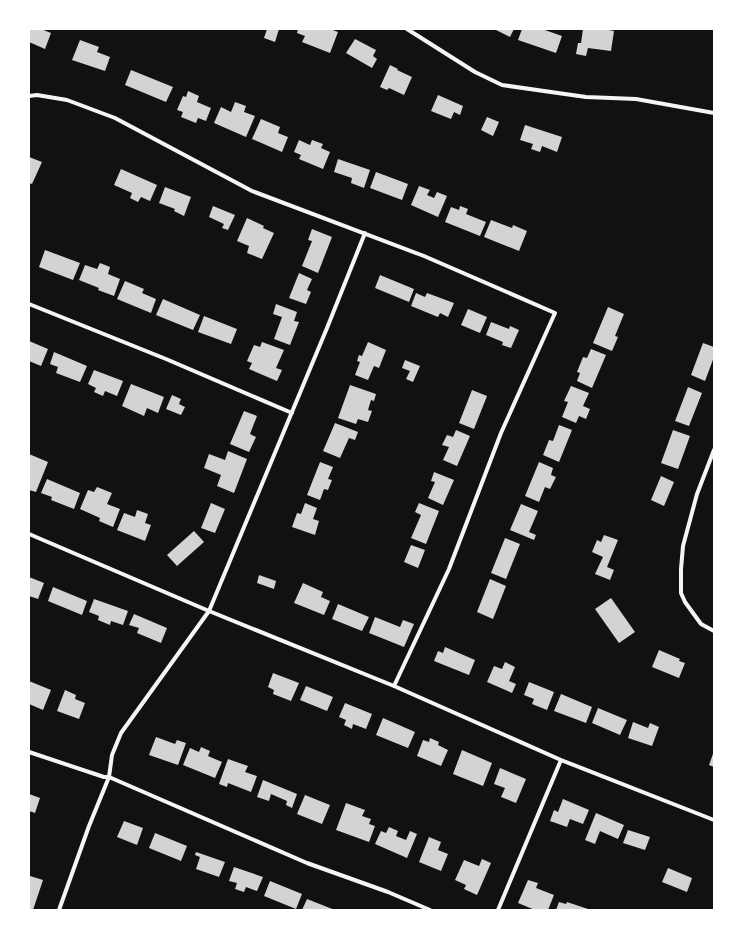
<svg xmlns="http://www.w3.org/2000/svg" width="743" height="939" viewBox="0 0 743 939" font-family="Ubuntu,sans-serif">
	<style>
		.building { fill: #d3d3d3 }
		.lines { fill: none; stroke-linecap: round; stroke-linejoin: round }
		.minor { stroke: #f5f5f5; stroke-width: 4 }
	</style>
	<rect width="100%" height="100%" fill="#111"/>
	<path class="building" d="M29 29H41L51 33 45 49 29 42Z
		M267 29H279L275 42 264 38Z
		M298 29H330L338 32 330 53 302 42 305 36 297 33Z
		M494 29H514L510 37Z
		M522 29H542L562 36 556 53 518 40Z
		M583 29H604L614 31 611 51 588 48 586 56 576 54 578 43H581Z
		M355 39 376 50 373 56 377 59 372 68 346 53Z
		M80 40 99 47 97 52 110 57 105 71 72 60Z
		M390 65 398 69 397 70 412 77 404 95 389 88 387 90 380 87Z
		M131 70 173 87 166 102 125 85Z
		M188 91 199 96 197 102 211 108 206 121 198 118 196 123 181 117 183 112 177 110 183 96 186 97Z
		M438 95 463 106 460 115 454 112 451 119 431 111Z
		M235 102 246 106 244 112 255 116 246 137 214 123 221 107 231 112Z
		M487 117 499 122 493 136 481 130Z
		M261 119 280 127 278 133 288 137 282 152 252 139Z
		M525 125 562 137 557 152 542 146 540 152 531 149 533 144 520 140Z
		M299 140 310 145 312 140 323 144 321 148 330 152 323 169 299 159 301 155 294 152Z
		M29 157 42 162 32 184 29 183Z
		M338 159 370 170 364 188 351 183 352 178 334 172Z
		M121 169 157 185 150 201 141 197 138 202 130 198 132 193 114 185Z
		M376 172 408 184 402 200 370 188Z
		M419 186 430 190 427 195 434 198 437 192 447 196 438 217 411 205Z
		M165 187 191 197 184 216 174 211 175 209 159 203Z
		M213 206 235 215 228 230 222 228 224 224 209 217Z
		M460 206 468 209 466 214 486 222 480 236 445 222 451 207 459 210Z
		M247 218 264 226 263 228 274 233 262 259 247 253 249 246 237 241Z
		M491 220 512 228 513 225 527 231 519 251 484 237Z
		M312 229 332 237 318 273 302 266 312 241 308 240Z
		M45 250 80 263 73 280 39 267Z
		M100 263 110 267 108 274 120 279 114 296 98 290 99 288 79 280 85 265 97 269Z
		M299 273 312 279 307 290 311 292 306 304 289 298Z
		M380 275 414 289 409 302 375 288Z
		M125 281 144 289 142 293 156 299 151 313 117 299Z
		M416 293 425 297 427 293 454 303 448 317 440 313 438 317 411 306Z
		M163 299 200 315 193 330 156 315Z
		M276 304 297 312 294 321 299 322 290 345 274 339 282 317 273 314Z
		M608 307 624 314 615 336 618 337 612 351 593 343Z
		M468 309 487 317 480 333 461 325Z
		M204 316 237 329 231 344 198 332Z
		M491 322 509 329 510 326 519 330 511 348 502 345 503 342 486 335Z
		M29 341 48 349 41 366 29 361Z
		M262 342 284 350 276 368 282 370 277 381 249 369 252 363 247 361 254 345 260 347Z
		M368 342 386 350 379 368 374 366 368 380 355 375 360 362 357 361 359 355 362 356Z
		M703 343 714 347V357L705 381 691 375Z
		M591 349 606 355 592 388 577 381 580 373 577 372 583 357 587 358Z
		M54 352 87 366 80 382 56 373 58 367 50 364Z
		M405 360 420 366 413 382 406 379 410 371 402 368Z
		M94 370 123 381 117 396 105 391 103 396 94 392 96 388 88 384Z
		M131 384 164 397 158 413 147 408 144 416 122 406Z
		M350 385 376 394 374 401 371 400 368 410 372 411 368 422 358 419 356 424 338 418Z
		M571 386 589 393 583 406 590 409 586 419 579 416 576 423 562 417 568 402 564 401Z
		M688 387 702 393 689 426 675 421Z
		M472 390 487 396 474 429 459 423Z
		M172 395 181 399 179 404 185 407 181 415 166 409Z
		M244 411 257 416 250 434 256 437 249 452 230 444Z
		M335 423 358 432 355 440 349 438 340 458 323 451Z
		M559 425 572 430 559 462 543 455 549 440 553 441Z
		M456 430 470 436 457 466 443 460 449 447 442 445 447 435 453 437Z
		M673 430 690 436 678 469 661 463Z
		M228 451 247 459 234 493 217 486 221 475 204 468 209 454 225 460Z
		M29 454 48 462 36 492 29 490Z
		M320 462 333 467 328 479 332 480 328 490 324 489 320 500 307 495Z
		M539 462 553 468 551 475 556 477 550 489 545 487 539 502 525 496Z
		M434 472 454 480 443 505 428 498 435 482 431 481Z
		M661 476 674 482 664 506 651 500Z
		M47 479 80 493 74 509 51 500 52 497 41 493Z
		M97 487 112 493 107 504 120 509 113 527 99 521 100 518 80 509 88 490 94 492Z
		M211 503 225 509 215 533 201 528Z
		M305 503 317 508 313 519 319 521 315 535 292 527 297 513 301 514Z
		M419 503 439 511 426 544 411 538 421 515 415 512Z
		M521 504 538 511 529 532 536 535 534 540 510 530Z
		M137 510 148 514 145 523 151 525 145 541 117 530 124 513 135 517Z
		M194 531 204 542 177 566 167 555Z
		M604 535 618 540 607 567 614 570 610 580 595 574 603 557 592 552 597 540 601 542Z
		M505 538 520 544 506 579 491 573Z
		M411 545 425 550 418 568 404 562Z
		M259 575 276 581 274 589 257 583Z
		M29 577 44 583 38 599 29 596Z
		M490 579 506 586 493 619 477 612Z
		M303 583 323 592 321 597 330 601 324 615 294 603Z
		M53 587 87 601 82 615 48 601Z
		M611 598 635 632 619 643 595 609Z
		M94 599 128 611 123 625 111 621 110 625 98 620 99 616 89 612Z
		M338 604 369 617 362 631 332 619Z
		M134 614 167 628 161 643 137 633 139 628 129 625Z
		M375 617 400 627 403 620 414 624 404 647 369 633Z
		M445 647 475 660 469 675 434 661 438 651 443 653Z
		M659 650 680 659 679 661 685 663 679 678 652 667Z
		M505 662 515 667 509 681 516 684 512 693 487 682 494 666 502 669Z
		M273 673 299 683 291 701 273 694 274 690 268 687Z
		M29 681 51 690 43 710 29 704Z
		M529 682 554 692 547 710 532 704 534 699 524 695Z
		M306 686 333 697 327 711 300 700Z
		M65 690 76 695 75 699 85 703 79 719 57 711Z
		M561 694 592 707 586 723 554 711Z
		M345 703 372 714 366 729 353 724 352 729 344 725 346 720 339 717Z
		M598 708 627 720 620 735 592 723Z
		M383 718 415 732 408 748 376 735Z
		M633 722 648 728 650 723 659 727 652 746 628 738Z
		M156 737 175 744 177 740 186 743 178 765 149 755Z
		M430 738 439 742 438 745 448 750 441 766 417 756 423 740 429 742Z
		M201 747 210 751 208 756 222 762 215 778 183 765 190 748 199 752Z
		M462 750 492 763 483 786 453 774Z
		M714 751V767L709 765Z
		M228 759 248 766 245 772 257 776 251 792 228 783 227 787 219 784Z
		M500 768 526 779 516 803 501 797 505 788 494 784Z
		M263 780 297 794 292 808 286 805 287 801 271 794 269 801 257 797Z
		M29 794 40 798 35 813 29 811Z
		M305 795 330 805 322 824 297 814Z
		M563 799 589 810 583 824 570 819 567 827 550 821 554 810 558 812Z
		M346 803 365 810 362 816 371 819 369 824 375 826 369 842 336 830Z
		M596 813 624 825 618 839 600 831 595 844 585 840Z
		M124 821 143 828 137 845 117 837Z
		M389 827 398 831 396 836 406 840 410 831 417 834 407 858 375 844 381 831 386 833Z
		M628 830 650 837 645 850 623 843Z
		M155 833 187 846 181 861 149 848Z
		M429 837 441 842 438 850 448 854 441 871 419 862Z
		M196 852 225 862 219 877 196 869 200 857 195 855Z
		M482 859 491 863 477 895 464 889 466 885 455 880 464 860 479 866Z
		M234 867 263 877 257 891 246 887 244 892 235 889 237 883 229 881Z
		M668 868 692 878 687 892 662 882Z
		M30 876 43 880 33 910H29V879Z
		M528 880 538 883 536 888 554 895 548 910H535L518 903Z
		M270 881 302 894 296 909 264 896Z
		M307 899 335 910H302Z
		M559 902 566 904 567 902 588 909 587 910H556Z"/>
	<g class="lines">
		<path class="minor" d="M407 29 475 72 502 85 586 97 636 99 714 113
			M29 96 37 95 67 100 115 118 252 191 424 256 555 313 501 433 449 569 394 686
			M29 304 166 359 292 413
			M714 450 697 494 683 546 681 569V593L685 602 701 624 714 631
			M29 534 209 611 394 686 561 760 714 820
			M29 752 104 777H109L307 863 388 892 430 910
			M59 910 89 826 109 777 112 755 121 733 209 611 327 328 365 233
			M498 910 561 760"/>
	</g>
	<rect width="743" height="939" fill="none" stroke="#ffffff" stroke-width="60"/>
</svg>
